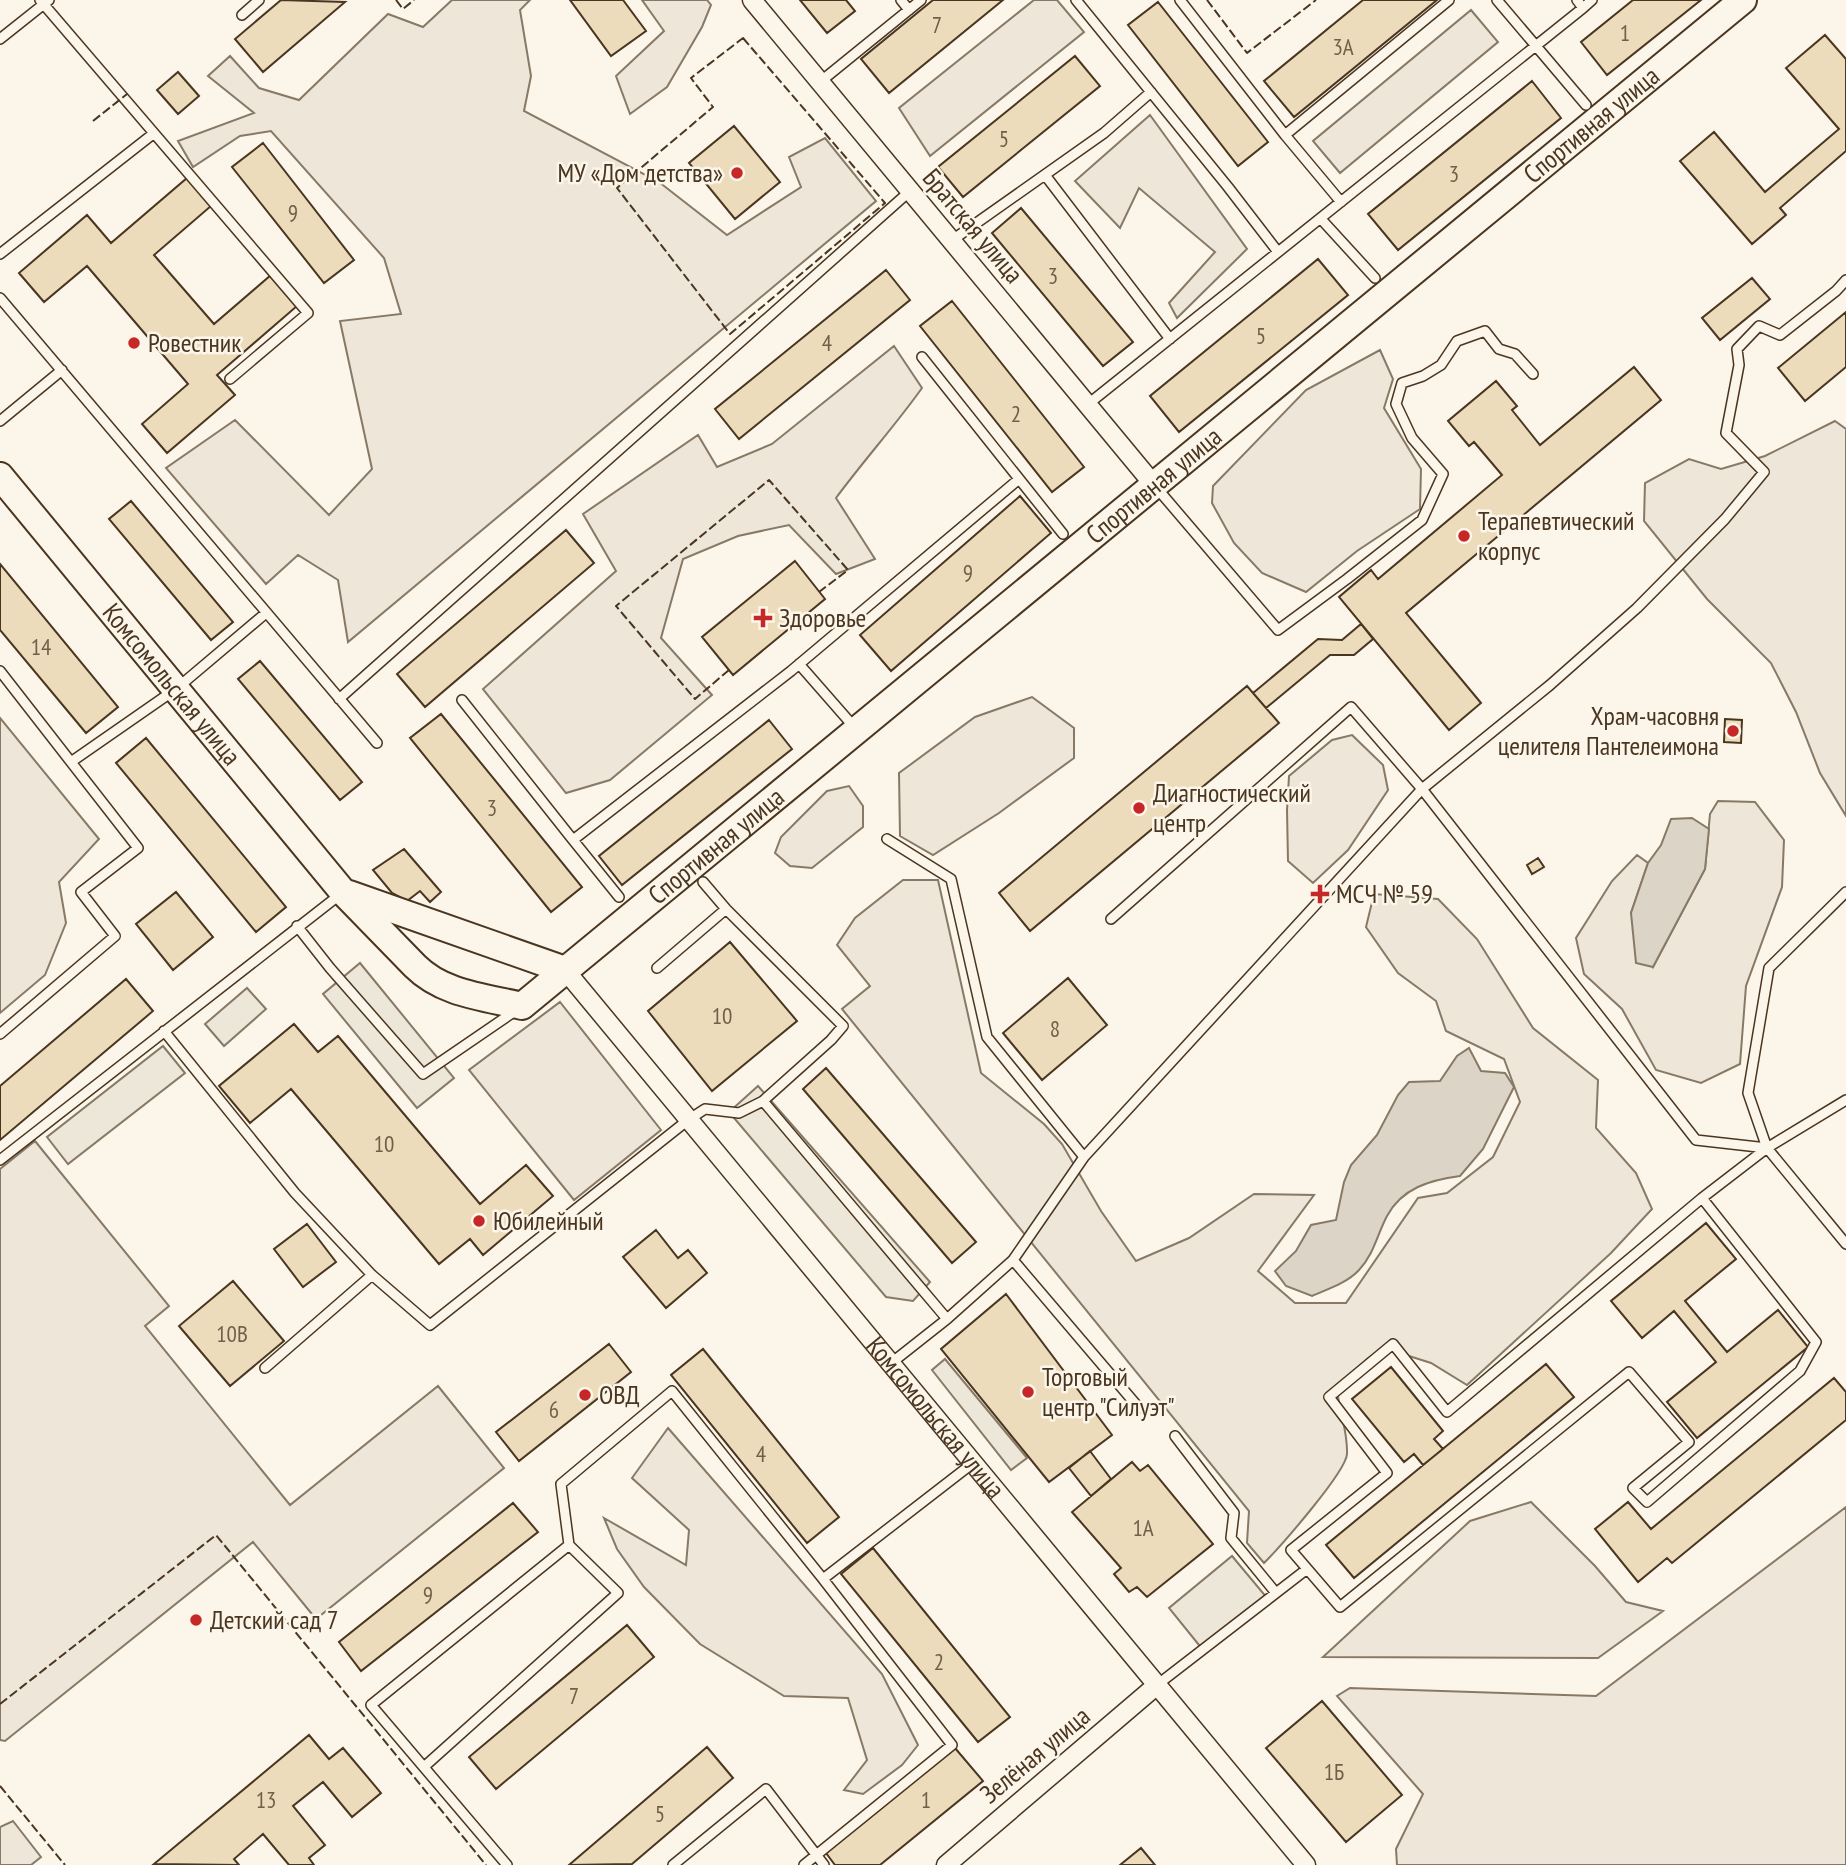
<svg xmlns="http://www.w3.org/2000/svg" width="1846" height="1865" viewBox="0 0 1846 1865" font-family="'PT Sans Narrow',sans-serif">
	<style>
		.green { fill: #ede6d9; stroke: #887966; stroke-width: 2 }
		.parking { fill: #ede7d9; stroke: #887966; stroke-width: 2 }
		.water { fill: #dcd4c6; stroke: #887966; stroke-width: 2 }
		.building { fill: #ecdcbc; stroke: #4a3520; stroke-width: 2 }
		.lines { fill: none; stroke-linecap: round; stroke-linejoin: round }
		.lane-casing { stroke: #4a3520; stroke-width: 12 }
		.street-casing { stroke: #4a3520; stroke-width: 21 }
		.secondary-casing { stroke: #4a3520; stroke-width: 30 }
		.lane { stroke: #fbf6e9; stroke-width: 9 }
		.street { stroke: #fbf6e9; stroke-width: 18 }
		.secondary { stroke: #fbf6e9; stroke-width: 26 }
		.fence { stroke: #4a3520; stroke-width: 2; stroke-dasharray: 9 3.5; stroke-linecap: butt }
		.poi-dot { fill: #c62828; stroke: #fbf6e9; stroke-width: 2.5 }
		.labels { text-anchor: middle; stroke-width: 5; stroke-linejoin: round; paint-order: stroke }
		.number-label { font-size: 23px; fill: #725f47 }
		.street-label { font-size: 26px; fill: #4a3520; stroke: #fbf6e9 }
		.poi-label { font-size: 26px; fill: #4a3520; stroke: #fbf6e9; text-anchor: start }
	</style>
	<rect width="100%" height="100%" fill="#fbf6e9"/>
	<path class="green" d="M452 0H530L520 10 531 76 524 111 659 182 727 235 801 187 789 157 825 138 876 201 348 642 338 580 298 555 266 584 166 468 235 420 329 515 372 469 340 321 401 314 384 258 271 131 240 136 193 167 178 141 254 113 208 76 230 56 259 88 299 100 388 14 423 27Z
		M642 0H707L711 5 702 27 667 87 630 114 616 76 664 31Z
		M1034 0H1057L1084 32 930 156 899 108Z
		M1471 10 1498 42 1340 173 1313 141Z
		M1150 115 1247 249 1177 318 1169 303 1215 252 1139 188 1120 228 1075 181Z
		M894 346 922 388C895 426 864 460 836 498L875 559 836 574 789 525 738 536 683 559 661 638 712 695 610 780 566 793 483 689 616 571 583 514 698 435 717 467 772 444Z
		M1380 350 1393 379 1384 408 1421 469 1420 509 1357 551 1306 592 1262 573 1234 543 1212 503 1213 486 1306 390Z
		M1835 421 1846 429V816L1820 773 1796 712 1771 663 1707 599 1644 521 1645 483 1689 459 1721 469 1765 456Z
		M1032 697 1074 728V758L999 813 933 855 900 836 899 773 975 717Z
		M0 718 99 839 59 882 66 923 45 975 0 1013Z
		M1352 735 1383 765 1388 790 1348 850 1313 883 1288 861 1287 810 1289 776 1332 740Z
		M849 786 863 806V827L812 868 790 866 775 853 781 837 827 791Z
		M1718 801 1755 802 1784 840 1782 887 1746 986 1740 1064 1701 1083 1656 1070 1622 1009 1584 974 1576 938 1612 881 1637 855 1648 863 1631 913 1653 967 1705 869 1710 814Z
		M903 880H938L981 1073 1044 1124 1062 1144 1101 1211 1136 1261 1189 1238 1254 1194 1314 1195 1258 1271 1295 1303H1346L1418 1198 1447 1193 1493 1157 1520 1102 1504 1059 1446 1031 1436 1001 1398 973 1366 927 1374 894 1438 899 1477 939 1533 1028 1598 1080 1596 1128 1636 1173 1652 1209 1611 1253 1467 1385 1431 1363 1384 1348 1367 1359 1337 1389C1339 1411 1348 1431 1347 1454 1346 1472 1280 1547 1264 1563L1247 1543 1249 1511 842 1009 870 986 837 945 855 918Z
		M560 1002 661 1130 574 1200 469 1070Z
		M35 1141 169 1306 145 1326 290 1505 438 1386 504 1468 316 1619 253 1542 5 1741 0 1740V1169Z
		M668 1428 882 1674 918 1745 902 1765 863 1794 844 1790 867 1760 848 1698 784 1696 700 1644 644 1587 617 1549 604 1518 686 1565 689 1530 632 1478Z
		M1531 1502 1595 1566 1626 1602 1663 1611 1598 1658 1323 1657 1470 1521Z
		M1846 1507V1865H1397L1396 1849 1423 1794 1337 1696 1350 1688 1596 1696Z
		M13 1821 41 1857 31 1865H0V1827Z"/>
	<path class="parking" d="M360 963 454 1078 417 1108 323 994Z
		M247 988 266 1009 224 1046 205 1024Z
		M163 1046 185 1073 68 1164 47 1137Z
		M758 1086 930 1282 913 1301 886 1297 729 1112Z
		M945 1359 1027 1458 1011 1470 932 1370Z
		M1232 1556 1268 1599 1203 1650 1169 1608Z"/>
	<path class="water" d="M1692 818 1709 829 1705 869 1653 967 1636 963 1631 913 1648 863 1661 845 1671 819Z
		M1469 1048 1481 1071 1505 1073 1514 1087 1483 1149 1460 1176C1430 1180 1402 1188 1387 1216 1377 1235 1374 1254 1359 1270 1347 1283 1328 1289 1312 1296L1286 1286 1275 1271 1296 1251 1311 1225 1336 1220 1344 1182 1351 1165 1377 1135 1398 1095 1409 1082 1440 1081 1457 1056Z"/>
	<path class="building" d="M281 0 345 2 263 72 235 39Z
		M570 0H623L646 31 611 56Z
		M800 0H846L855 11 827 33Z
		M933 0H1003L889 93 861 59Z
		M1363 0H1437L1294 117 1264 81Z
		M1633 0H1701L1607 75 1581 42Z
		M1158 2 1268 142 1238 166 1128 25Z
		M1825 35 1846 59V151L1780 208 1786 215 1752 244 1680 161 1714 132 1765 192 1839 129 1786 68Z
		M1075 56 1100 86 963 197 938 167Z
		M178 72 199 96 178 114 157 90Z
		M1532 81 1561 118 1398 250 1368 214Z
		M734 126 780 182 735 219 689 163Z
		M263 143 354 260 324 283 232 167Z
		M187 178 211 206 154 255 214 324 271 275 297 306 217 375 235 395 167 453 142 424 188 384 87 266 44 302 19 273 87 215 111 243Z
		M1021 208 1133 342 1103 366 992 233Z
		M1318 259 1348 295 1179 432 1150 396Z
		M886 270 910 300 739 439 715 409Z
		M1752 278 1770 299 1720 340 1702 318Z
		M952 301 1084 467 1052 492 920 326Z
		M1846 312V367L1805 401 1778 368Z
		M1634 367 1661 400 1406 613 1481 703 1449 730 1339 597 1371 570 1378 579 1502 475 1474 442 1469 446 1448 421 1496 381 1517 406 1512 410 1540 445Z
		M1020 496 1051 533 891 671 860 635Z
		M131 501 233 622 211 640 109 519Z
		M566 530 594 563 425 707 397 674Z
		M795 561 825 599 733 675 702 637Z
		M0 564 118 707 86 733 0 630Z
		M1361 624 1373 639 1354 655H1330L1266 708 1253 693 1318 639 1342 640Z
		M260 661 362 782 340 800 238 679Z
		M1247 686 1279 723 1030 931 999 893Z
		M441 714 582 887 551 912 410 738Z
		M1725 719 1742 720 1741 743 1724 742Z
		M769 720 792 749 622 885 599 856Z
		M146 738 286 907 256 932 116 763Z
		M404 849 441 892 430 902 420 891 407 901 392 893 373 870Z
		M1538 858 1544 867 1532 874 1527 865Z
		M176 892 213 937 173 970 136 924Z
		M730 942 797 1021 712 1091 648 1011Z
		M1068 978 1107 1025 1042 1080 1003 1033Z
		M126 979 153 1011 0 1140V1086Z
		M294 1024 318 1052 338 1036 480 1204 526 1165 553 1196 483 1255 470 1239 439 1264 291 1089 250 1123 219 1086Z
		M826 1068 976 1242 952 1263 803 1089Z
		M1706 1223 1736 1259 1685 1301 1727 1352 1778 1310 1808 1347 1697 1438 1667 1402 1716 1362 1674 1311 1642 1338 1611 1301Z
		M307 1224 336 1262 303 1287 274 1249Z
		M656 1230 678 1258 688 1250 707 1273 666 1308 623 1257Z
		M233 1281 284 1341 230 1386 179 1326Z
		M1006 1294 1112 1435 1049 1482 941 1349Z
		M609 1344 631 1372 519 1461 496 1432Z
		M703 1349 839 1517 807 1543 671 1375Z
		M1546 1364 1574 1397 1354 1578 1326 1545Z
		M1391 1367 1443 1431 1434 1439 1443 1449 1423 1465 1414 1454 1404 1462 1352 1399Z
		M1834 1378 1846 1392V1420L1672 1563 1667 1558 1638 1582 1595 1529 1628 1502 1651 1529Z
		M1090 1451 1111 1479 1091 1496 1069 1468Z
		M1132 1462 1140 1471 1148 1465 1213 1544 1147 1597 1137 1587 1129 1592 1114 1574 1121 1568 1072 1512Z
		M513 1503 538 1532 361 1671 339 1642Z
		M873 1548 1010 1717 978 1742 841 1574Z
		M627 1625 654 1657 496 1789 469 1757Z
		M1322 1701 1402 1795 1346 1842 1266 1748Z
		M309 1735 329 1759 343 1748 381 1793 352 1817 323 1782 293 1806 325 1845 309 1858 314 1865H289L263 1834 234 1859 239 1865 154 1864Z
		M707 1747 733 1778 632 1864 569 1865Z
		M955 1748 983 1781 880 1865H835L826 1853Z
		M1141 1848 1155 1865H1120Z"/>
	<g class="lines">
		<g class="lane-casing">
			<path id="lane" d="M40 0 308 313 230 379
				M901 0 909 10
				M1076 0 1228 187 1278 252
				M1180 0 1285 135
				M1497 0 1586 105
				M1577 0 1583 8 1592 0
				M242 15 259 0
				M0 39 49 0
				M820 82 921 0
				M1045 175 1170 339
				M1341 202 1285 135 1449 0
				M1321 219 1375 278
				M951 241 1104 133 1151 92
				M0 254 153 134
				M0 298 377 743
				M922 357 1063 534
				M1087 405 1583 8
				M0 421 62 370
				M1155 486 1278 630 1347 579 1422 520 1443 474 1412 438 1396 404 1402 383 1423 376 1441 365 1457 341 1485 331 1499 349 1515 354 1533 374
				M799 664 855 728
				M0 671 138 848 81 892 115 936 0 1034
				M339 699 910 191
				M462 700 573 840 791 671 1019 479
				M71 762 176 689 266 613
				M887 839 951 879 987 1037 1084 1157
				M573 840 619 897
				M703 882 726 909 843 1026 831 1040 763 1101
				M1846 892 1769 968 1748 1093 1767 1148 1846 1244
				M1111 919 1351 707 1422 789 1696 1140 1767 1148 1846 1100
				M297 926 330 968 423 1074 518 1009
				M657 968 726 909
				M164 1031 295 1193 372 1275 430 1325 688 1120 705 1109 739 1113 763 1101 947 1319 890 1364
				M0 1160 342 893
				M1702 1198 1447 1412 1393 1344 1329 1397 1387 1473 1291 1550 1340 1607 1629 1372 1689 1442 1633 1488 1647 1502 1800 1371 1816 1342 1702 1198 1767 1148
				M1013 1260 1084 1157 1422 789 1550 685 1637 608 1725 519 1764 472 1726 433 1739 365 1737 349 1759 326 1780 335 1836 291 1846 280
				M947 1319 1013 1260 1139 1408
				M265 1368 372 1275
				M1175 1436 1234 1513 1231 1538 1276 1593
				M1157 1685 1307 1569
				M425 1766 618 1593 569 1545
				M507 1865 371 1705 569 1545 561 1484 672 1391 823 1579 973 1463
				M673 1865 766 1789 824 1865
				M804 1865 952 1745 823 1579"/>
		</g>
		<g class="street-casing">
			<g id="street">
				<path d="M752 0 1154 485"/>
				<path id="s1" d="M565 970 1306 1865"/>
				<path d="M946 1865 1157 1685"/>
			</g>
		</g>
		<g class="secondary-casing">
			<g id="secondary">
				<path id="s2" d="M0 476 343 892 415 966C443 994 484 997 522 1006L1743 0"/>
				<path d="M349 894 565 970"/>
			</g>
		</g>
		<use href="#lane" class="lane"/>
		<use href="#street" class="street"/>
		<use href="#secondary" class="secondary"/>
		<path class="fence" d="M396 0 403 9 414 0
			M1207 0 1247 53 1316 0
			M743 38 885 203 730 334 617 188 713 107 691 78Z
			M93 121 127 94
			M729 670 695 699 616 606 769 480 848 570 819 592
			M0 1704 216 1535 486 1865
			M0 1786 65 1865"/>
	</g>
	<g class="poi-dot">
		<circle cx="737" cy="173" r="7"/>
		<circle cx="134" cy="343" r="7"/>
		<circle cx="1464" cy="536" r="7"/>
		<path d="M759.5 607.5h7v7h7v7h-7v7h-7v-7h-7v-7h7z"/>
		<circle cx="1733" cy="731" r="7"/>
		<circle cx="1139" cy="808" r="7"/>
		<path d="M1316.5 883.5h7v7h7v7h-7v7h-7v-7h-7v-7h7z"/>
		<circle cx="479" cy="1221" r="7"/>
		<circle cx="1028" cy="1392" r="7"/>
		<circle cx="585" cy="1395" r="7"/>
		<circle cx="196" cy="1620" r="7"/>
	</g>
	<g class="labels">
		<g class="number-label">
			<text x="937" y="33">7</text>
			<text x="1625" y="41">1</text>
			<text x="1343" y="55">3А</text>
			<text x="1004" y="147">5</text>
			<text x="1454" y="182">3</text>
			<text x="293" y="221">9</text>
			<text x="1053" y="284">3</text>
			<text x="1261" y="344">5</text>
			<text x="827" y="351">4</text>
			<text x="1016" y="422">2</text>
			<text x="968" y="581">9</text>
			<text x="41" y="655">14</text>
			<text x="492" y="816">3</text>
			<text x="722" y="1024">10</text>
			<text x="1055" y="1037">8</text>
			<text x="384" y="1152">10</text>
			<text x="232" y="1342">10В</text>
			<text x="554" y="1418">6</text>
			<text x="761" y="1462">4</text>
			<text x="1143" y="1536">1А</text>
			<text x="428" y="1603">9</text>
			<text x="939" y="1670">2</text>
			<text x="574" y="1704">7</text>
			<text x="1334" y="1780">1Б</text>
			<text x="266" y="1808">13</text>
			<text x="926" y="1808">1</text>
			<text x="660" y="1822">5</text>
		</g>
		<g class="street-label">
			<text dy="9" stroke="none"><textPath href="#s2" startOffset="2144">Спортивная улица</textPath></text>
			<text transform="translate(973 226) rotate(50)" y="9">Братская улица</text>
			<text dy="9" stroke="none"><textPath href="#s2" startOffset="1577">Спортивная улица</textPath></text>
			<text dy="9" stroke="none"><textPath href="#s2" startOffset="270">Комсомольская улица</textPath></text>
			<text dy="9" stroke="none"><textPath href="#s2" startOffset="1010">Спортивная улица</textPath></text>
			<text dy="9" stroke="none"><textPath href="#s1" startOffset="581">Комсомольская улица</textPath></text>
			<text transform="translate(1035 1755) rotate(-40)" y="9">Зелёная улица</text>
		</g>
		<g class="poi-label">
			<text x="723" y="182" text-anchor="end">МУ «Дом детства»</text>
			<text x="148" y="352">Ровестник</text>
			<text x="1478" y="530">Терапевтический<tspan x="1478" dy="30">корпус</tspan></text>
			<text x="779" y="627">Здоровье</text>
			<text x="1719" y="725" text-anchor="end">Храм-часовня<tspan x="1719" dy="30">целителя Пантелеимона</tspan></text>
			<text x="1153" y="802">Диагностический<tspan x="1153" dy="30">центр</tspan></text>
			<text x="1336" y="903">МСЧ № 59</text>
			<text x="493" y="1230">Юбилейный</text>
			<text x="1042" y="1386">Торговый<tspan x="1042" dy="30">центр "Силуэт"</tspan></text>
			<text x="599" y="1404">ОВД</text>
			<text x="210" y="1629">Детский сад 7</text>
		</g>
	</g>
</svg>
